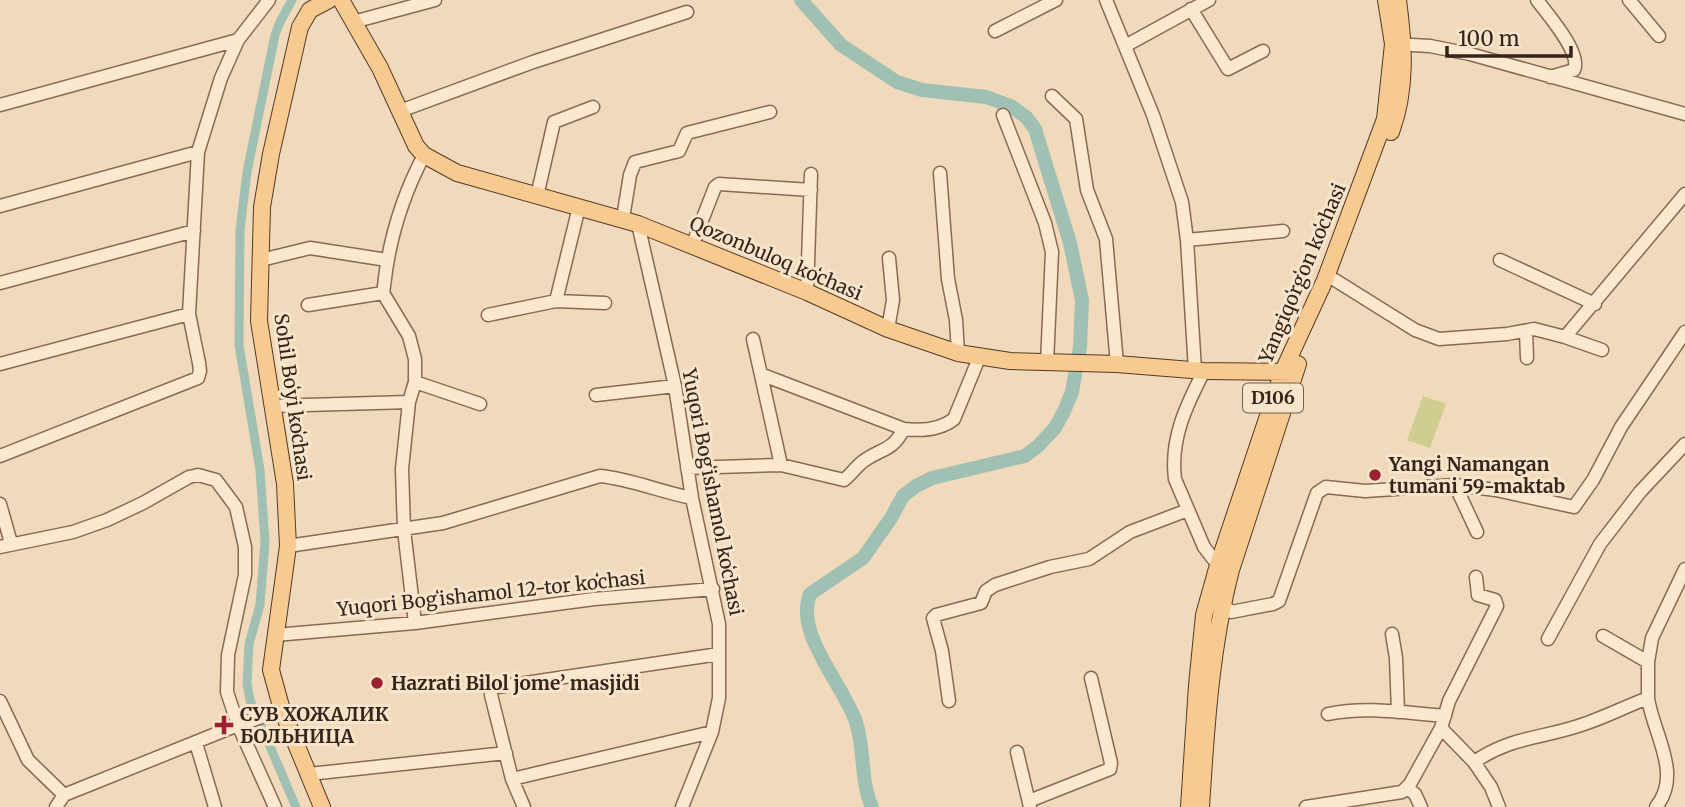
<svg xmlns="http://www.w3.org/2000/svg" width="1685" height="807" viewBox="0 0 1685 807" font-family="Merriweather,serif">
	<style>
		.green { fill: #cece8f }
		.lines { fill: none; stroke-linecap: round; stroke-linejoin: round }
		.canal { stroke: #a0c0b3; stroke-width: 9 }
		.river { stroke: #a0c0b3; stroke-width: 14 }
		.minor-casing { stroke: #886a54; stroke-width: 15 }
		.major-casing { stroke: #553929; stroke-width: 18 }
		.minor { stroke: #fbe8cf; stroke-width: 12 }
		.major { stroke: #f7cb8f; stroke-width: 16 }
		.poi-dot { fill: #9a2130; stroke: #f7e5cb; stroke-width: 2.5 }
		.labels { text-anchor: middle; stroke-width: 6; stroke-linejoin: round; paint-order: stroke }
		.shield { fill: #f7e5cb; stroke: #705e4f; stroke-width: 2 }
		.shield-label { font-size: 18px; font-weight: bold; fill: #36241a }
		.street-label { font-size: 19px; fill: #36241a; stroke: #f7e5cb }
		.poi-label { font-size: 19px; font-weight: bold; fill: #36241a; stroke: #f7e5cb; text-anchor: start }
	</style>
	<rect width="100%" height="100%" fill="#f0dabb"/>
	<path class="green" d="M1423 396 1446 404 1430 448 1407 440Z"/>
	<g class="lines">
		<path class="canal" d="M292 0 280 22 275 35 247 172 240 230 239 345 260 470 265 542 260 605 249 644 247 684 250 700 296 807"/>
		<path class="river" d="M801 0 841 45 897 82 922 90 986 97 1011 106 1026 117 1035 129 1070 243 1082 300 1080 347 1072 392 1064 411 1055 428 1038 446 1025 456 932 478 916 486 903 496 891 518 863 558 810 594C794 633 843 684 856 722 865 749 860 781 872 807"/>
		<g class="minor-casing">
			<path id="minor" d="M1106 0 1153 115 1182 202 1187 240 1195 370
				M1537 0C1548 15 1582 53 1574 70L1550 77
				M1629 0 1659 36
				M1191 9 1228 69 1263 51
				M353 22 435 0
				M995 31 1056 0
				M1394 44 1430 46 1470 54 1685 114
				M1125 46 1209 0
				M1052 96 1076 119 1087 190 1106 239 1117 364
				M0 105 238 40
				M400 111 533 62 687 12
				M1003 115 1045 223 1052 252 1047 363
				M940 173 948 279 956 320 958 353
				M537 196 554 122 593 107
				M0 206 198 152
				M623 218 630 175 635 162 679 151 687 133 770 112
				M638 224 675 386 692 498 719 624V698L712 732 682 807
				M1187 240 1283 231
				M692 246 715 187 719 184 811 190
				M261 260 310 248 387 260
				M1500 260 1595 304
				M1335 280 1415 330 1439 339 1507 334 1534 329 1565 337 1685 194
				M0 283 194 231
				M807 292 811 174
				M556 301 579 207
				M308 305 383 293
				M488 315 556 301 605 303
				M888 329 893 300 889 258
				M1526 331 1527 358
				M1565 337 1602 350
				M753 339 781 465
				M0 364 189 314
				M1204 371C1186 406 1170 439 1175 479L1204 547 1218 565
				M763 375 904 429C921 431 940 430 954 419L979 358
				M415 382 480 404
				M596 395 675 386
				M272 406 409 402
				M0 456 198 378 200 371 199 363 189 314 198 152 221 78 238 40 269 0
				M687 468 781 465 844 480C852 474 856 466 865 460 884 447 891 452 904 429
				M1455 485 1477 532
				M0 504 11 543
				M288 546 443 523 600 476C631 479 661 492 692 498
				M0 547 73 532 107 520 143 503 189 477 198 475 216 480 236 507 245 547V575L228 655 227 692 238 725 275 807
				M1222 603 1231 612 1273 604 1279 601 1317 493 1326 487 1365 491 1455 485 1496 490 1574 507 1593 480 1621 427 1685 332
				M415 623 404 530 402 469 409 402 415 382V359L409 336 383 293 384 286C389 239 402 197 424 155
				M1392 634 1396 658 1398 712
				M275 635 415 623 594 599 713 589
				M1603 636 1648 662
				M1548 639 1600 544 1640 492 1685 444
				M1648 698C1653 734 1683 774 1656 807
				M0 701 28 760 64 795
				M949 701 942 651 933 618 936 615 981 603 986 591 995 585 1050 567 1089 559 1130 532 1188 510
				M1328 714C1366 706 1406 713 1445 716
				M1441 728 1449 701 1497 606 1495 600 1478 595 1476 577
				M196 743 215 807
				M1017 752 1030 807
				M1474 762 1491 787 1499 807
				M309 774 506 753
				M512 779 712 732
				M1407 788 1415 794 1421 807
				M1029 801 1110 769 1111 763 1091 678
				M56 807 64 795 238 725 282 710
				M524 807 512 779 491 695V688L719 654
				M1306 807 1402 792 1410 784 1441 728 1474 762C1514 735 1544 739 1587 723 1607 716 1627 706 1648 698V662L1652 638 1685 569"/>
		</g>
		<g class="major-casing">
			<path id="major" d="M341 0 380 68 416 146 424 155 457 173 638 224 807 292 888 329 958 353 1010 361 1117 364 1204 371 1295 372
				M1391 132C1407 89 1404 45 1398 0
				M322 807 282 710 271 670 288 546 285 484 259 321 262 207 271 154 300 27 310 10 329 0
				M1189 807 1197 685 1204 615 1218 565 1283 371 1325 280 1385 119 1393 44 1386 0
				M1201 807C1206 727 1211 647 1231 570L1298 364"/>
		</g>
		<use href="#minor" class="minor"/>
		<use href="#major" class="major"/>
	</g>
	<g class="poi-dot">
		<circle cx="1375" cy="475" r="7"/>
		<circle cx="377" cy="683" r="7"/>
		<path d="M220.5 714.5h7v7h7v7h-7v7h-7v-7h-7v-7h7z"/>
	</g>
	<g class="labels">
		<rect class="shield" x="1243" y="383.5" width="60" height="29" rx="5"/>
		<g class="shield-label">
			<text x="1273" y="404">D106</text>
		</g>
		<g class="street-label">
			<text transform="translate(776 258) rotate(23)" y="7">Qozonbuloq koʻchasi</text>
			<text transform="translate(1302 273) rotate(-67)" y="7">Yangiqoʻrgʻon koʻchasi</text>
			<text transform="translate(293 397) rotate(82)" y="7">Sohil Boʻyi koʻchasi</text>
			<text transform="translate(713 492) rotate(79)" y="7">Yuqori Bogʻishamol koʻchasi</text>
			<text transform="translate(491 593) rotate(-6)" y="7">Yuqori Bogʻishamol 12-tor koʻchasi</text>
		</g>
		<g class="poi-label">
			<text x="1389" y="471">Yangi Namangan<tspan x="1389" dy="22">tumani 59-maktab</tspan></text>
			<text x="391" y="690">Hazrati Bilol jome’ masjidi</text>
			<text x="240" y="721">СУВ ХОЖАЛИК<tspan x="240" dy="22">БОЛЬНИЦА</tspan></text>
		</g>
	</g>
	<path d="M1447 46v10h124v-10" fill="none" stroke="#36241a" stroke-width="3.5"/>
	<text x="1458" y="46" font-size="21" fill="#36241a" stroke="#f7e5cb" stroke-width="5" paint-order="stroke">100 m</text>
</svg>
